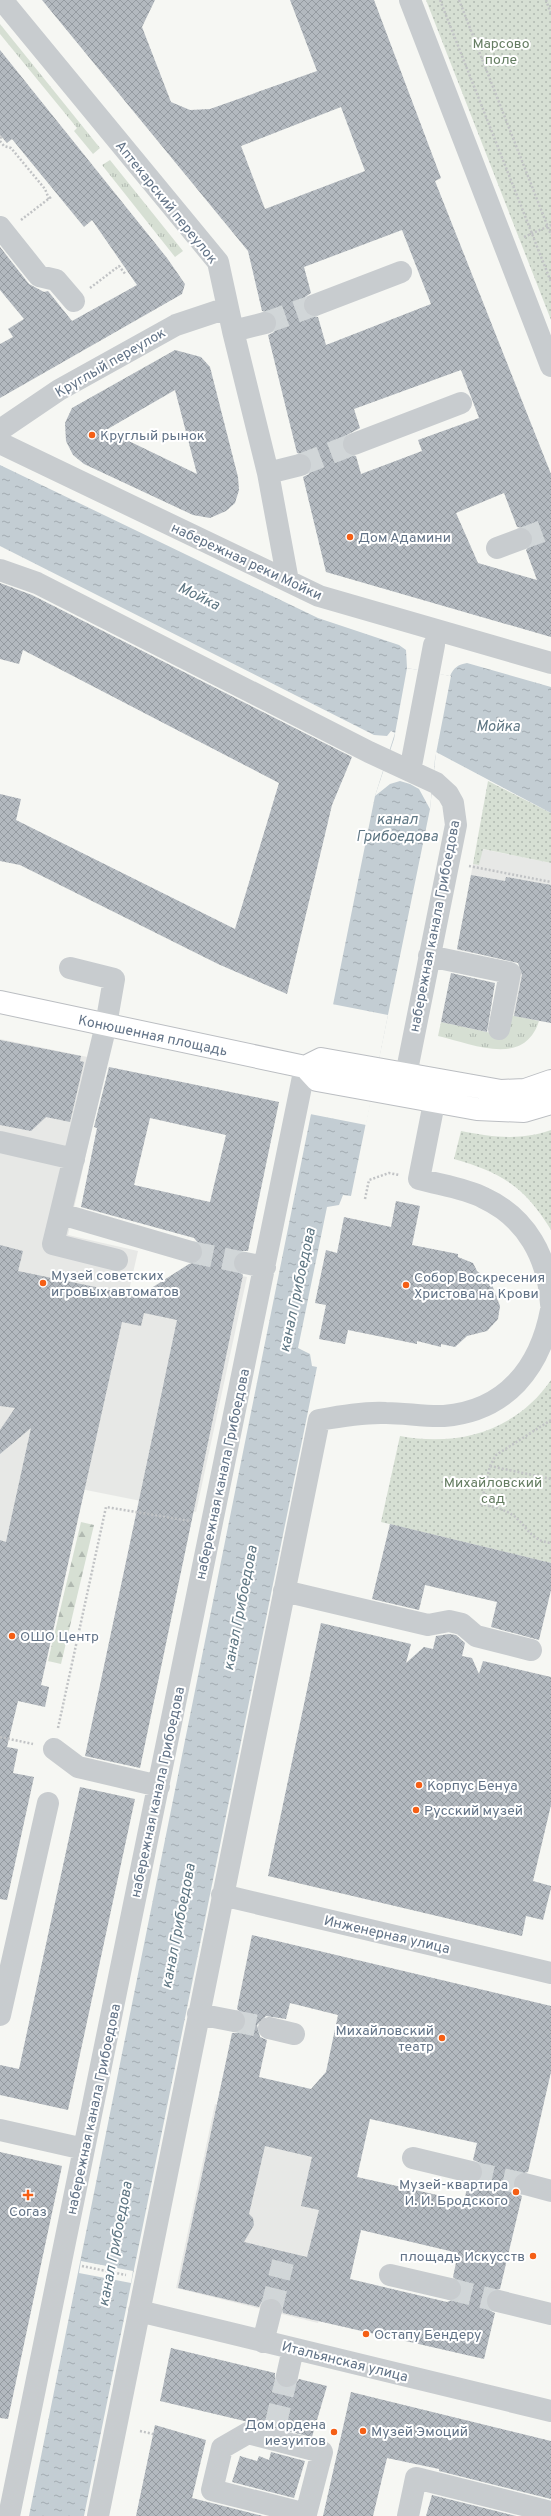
<svg xmlns="http://www.w3.org/2000/svg" width="551" height="2516" viewBox="0 0 551 2516" font-family="Overpass,sans-serif">
	<style>
		.built { fill: #e7e8e6 }
		.grass { fill: url(#grass-tufts) }
		.forest { fill: url(#forest-firs) }
		.park { fill: url(#park-dots) }
		.water { fill: url(#water-ripples) }
		.pier { fill: #f6f7f3 }
		.building { fill: url(#building-cross-hatch); fill-rule: evenodd }
		.lines { fill: none; stroke-linecap: round; stroke-linejoin: round }
		.minor-tunnel { stroke: #d1d6d8; stroke-width: 22; stroke-dasharray: 22 11; stroke-linecap: butt }
		.major-casing { stroke: #bbbec2; stroke-width: 24 }
		.path { stroke: #c1c3c5; stroke-width: 2.5; stroke-dasharray: 2 2; stroke-linecap: butt }
		.minor { stroke: #c8cccf; stroke-width: 22 }
		.major { stroke: #fff; stroke-width: 22 }
		.poi-dot { fill: #f55f15; stroke: #fff; stroke-width: 1.5 }
		.labels { text-anchor: middle; stroke-width: 4; stroke-linejoin: round; paint-order: stroke }
		.park-label { font-size: 14px; fill: #657d62; stroke: #fff }
		.street-label { font-size: 14px; fill: #627387; stroke: #fff }
		.poi-label { font-size: 14px; fill: #627387; stroke: #fff; text-anchor: start }
		.water-label { font-size: 15px; font-style: italic; fill: #5e7683; stroke: #fff }
	</style>
	<defs>
		<pattern id="grass-tufts" width="24" height="20" patternUnits="userSpaceOnUse"><rect width="24" height="20" fill="#d6dfd3"/><path d="M3 7l-1-3M5 7V3M7 7l1-3M15 17l-1-3M17 17v-4M19 17l1-3" fill="none" stroke="#b1b9b1"/></pattern>
		<pattern id="forest-firs" width="22" height="20" patternUnits="userSpaceOnUse"><rect width="22" height="20" fill="#d6dfd3"/><path d="M5 1l3.5 6h-7zM16 11l3.5 6h-7z" fill="#b1b9b1"/></pattern>
		<pattern id="park-dots" width="8" height="8" patternUnits="userSpaceOnUse"><rect width="8" height="8" fill="#d6dfd3"/><path d="M2 2h.1M6 6h.1" fill="none" stroke="#b1b9b1" stroke-width="1.8" stroke-linecap="round"/></pattern>
		<pattern id="water-ripples" width="26" height="14" patternUnits="userSpaceOnUse"><rect width="26" height="14" fill="#c3cdd3"/><path d="M2 4q2-2 4 0t4 0M15 11q2-2 4 0t4 0" fill="none" stroke="#a2abb1"/></pattern>
		<pattern id="building-cross-hatch" width="8" height="8" patternUnits="userSpaceOnUse"><rect width="8" height="8" fill="#b3b9bf"/><path d="M0 0l8 8M0 8l8-8" fill="none" stroke="#959ba1"/></pattern>
	</defs>
	<rect width="100%" height="100%" fill="#f6f7f3"/>
	<path class="built" d="M482 849 551 863V1023L510 1015 520 962 457 950 473 864 479 865Z
		M0 1039 107 1061 68 1235 138 1251 128 1295 139 1296 189 1265 247 1277 196 1512 66 1486 18 1701 0 1697Z
		M215 2104 336 2134 348 2203 318 2323 176 2288Z"/>
	<path class="grass" d="M0 24 100 148 93 154 74 131 77 128 0 34Z
		M110 160 183 251 175 257 102 165Z
		M510 1015 539 1021C524 1068 473 1044 438 1036L441 1022 505 1036Z"/>
	<path class="forest" d="M81 1522 94 1525 61 1664 48 1661Z"/>
	<path class="park" d="M426 0H551V320Z
		M488 781 551 813V863L483 849 479 865 473 864Z
		M551 1130V1230C526 1188 501 1172 454 1159L461 1131C492 1137 520 1141 551 1130Z
		M551 1380V1563L381 1522 400 1436C458 1447 516 1431 551 1380Z"/>
	<path class="water" d="M0 465 318 618 399 645 406 650 407 668 450 676C454 667 458 665 467 663L551 687V813L436 752 430 809 351 1196 343 1195 339 1205 327 1207 298 1348 310 1354 312 1366 317 1367 84 2516H29L375 796 395 733 391 731 387 736 374 735 0 546Z"/>
	<path class="pier" d="M407 668 451 676 435 759 430 809 419 789 410 784 400 781 390 784 375 796 394 739Z
		M332 1004 388 1015 366 1125 310 1114Z
		M81 2261 133 2271 131 2283 79 2273Z"/>
	<path class="building" d="M42 0H155L142 27 171 102 190 110 210 109 317 71 290 0H374L441 178 435 181 551 474V637L326 572 303 477 309 474 312 462 309 456 297 453 268 335 274 332 277 320 274 314 262 311 248 251ZM341 107 365 171 265 209 241 146ZM402 230 431 304 326 345 318 317 307 315 303 309 305 297 311 293 304 267ZM461 370 479 418 418 440 422 451 361 474 356 456 346 453 342 442 345 436 360 428 354 409ZM504 493 517 527 529 529 533 535V541L526 550 537 580 478 563 456 513Z
		M0 50 167 258 185 284 182 294 0 398V344L13 337 8 329 24 319 0 290V247L29 284 44 292 48 291 72 321 137 285 92 220 84 227 12 139 7 143 0 135Z
		M175 350 201 357 210 367 238 477 239 490 235 503 226 511 210 518 193 515 84 464 73 455 66 441 65 423 72 408ZM175 390 197 474 106 430Z
		M0 583 32 595 352 757 332 805 287 994 218 964 20 865 0 861V794L21 799 16 820 235 929 279 783 23 650 19 664 0 659Z
		M471 875 505 881 506 877 551 885V1023L514 1016 522 975 518 963 457 949Z
		M451 973 495 983 487 1032 441 1022Z
		M0 1040 81 1056 80 1061 84 1062 70 1122 46 1117 31 1131 0 1125Z
		M109 1067 279 1102 248 1251H241L233 1260V1267L243 1275 140 1768 85 1756 177 1320 144 1313 141 1326 122 1322 41 1685 49 1687 45 1707 18 1701 7 1747 18 1749 13 1773 34 1777 7 1900 0 1899V1540L6 1542 31 1428 0 1454V1430L15 1408 0 1406V1245L23 1251 18 1271 139 1296 189 1264 199 1261 203 1255V1249L194 1238 81 1207 97 1128 94 1127ZM150 1118 226 1135 210 1202 134 1185Z
		M396 1201 420 1206 412 1245 458 1254V1257L473 1263 477 1271 491 1282 500 1306 498 1319 487 1331 467 1336 455 1347 441 1344V1347L417 1341V1344L348 1330 345 1344 319 1339 326 1305 315 1303 326 1250 337 1253 344 1217 391 1227Z
		M390 1524 551 1563V1590L539 1640 491 1627 497 1602 425 1585 419 1610 372 1599Z
		M321 1623 411 1644 406 1663 424 1647 433 1649 436 1636 449 1634 456 1635 465 1643 462 1656 472 1658 479 1674 483 1661 551 1677V1805L533 1881 551 1886V1888L543 1920 526 1916 522 1936 268 1876Z
		M80 1787 135 1799 68 2110 0 2095V2065L19 2069Z
		M252 1935 551 2006V2072L528 2172 516 2175 513 2181 516 2193 522 2196 500 2289 489 2292 486 2298 489 2310 495 2313 484 2359 283 2313 280 2301 274 2298 262 2301 259 2307 178 2288 232 2033H238L246 2024V2017L237 2009ZM290 2003 338 2015 326 2072 311 2089 259 2077 267 2040 260 2037 257 2025 266 2016 286 2019ZM370 2119 477 2143 473 2160 480 2163 483 2175 475 2184H468L464 2201 357 2177ZM265 2146 312 2157 301 2206 319 2210 307 2257 244 2242 254 2225 253 2218 249 2214ZM361 2230 458 2253 453 2277 462 2285 459 2297 447 2302 350 2279Z
		M0 2152 62 2166 8 2419 0 2418Z
		M171 2348 275 2373V2380L284 2388H291L299 2379 327 2386 312 2437 160 2401Z
		M351 2392 551 2441V2499L439 2471V2469L387 2458 373 2516H323Z
		M155 2425 206 2440 192 2498 263 2516H136Z
		M271 2452 305 2461 294 2498 232 2482 240 2456 257 2461 259 2456 269 2460Z
		M432 2495 516 2516H426Z"/>
	<g class="lines">
		<path class="minor-tunnel" d="M265 323 315 305
			M300 465 354 444
			M521 539 551 528
			M191 1252 245 1263
			M234 2021 269 2028
			M471 2172 525 2184
			M450 2289 498 2301
			M271 2310 283 2262
			M275 2427 287 2376"/>
		<g class="major-casing">
			<path id="major" d="M0 1002 305 1067
				M305 1067 317 1080 477 1109 524 1111 551 1103
				M305 1067 321 1059 501 1091 525 1090 551 1081"/>
		</g>
		<path class="path" d="M440 0 551 282
			M459 0 551 235
			M546 0 551 14
			M0 138 2 137
			M0 141 4 146 11 148 45 189 49 199
			M21 220 51 197
			M524 237 551 225
			M90 288 119 266 126 275
			M469 866 551 882
			M365 1199 369 1180 389 1173 399 1175
			M551 1420 496 1455 490 1466 481 1504C491 1507 502 1508 511 1514 527 1524 528 1540 551 1543
			M490 1466 551 1479
			M58 1728 106 1507 190 1521
			M0 1737 33 1744
			M82 2266 126 2275
			M140 2431 153 2434"/>
		<path class="minor" d="M2 0 218 262 233 331 268 473 288 581
			M410 0 551 366
			M0 227 39 276 56 280 74 301
			M315 305 401 272
			M233 331 265 323
			M0 430 59 390 176 325 227 308
			M0 443 319 596 551 663
			M354 444 461 403
			M268 473 300 465
			M497 548 521 539
			M0 570 37 583 369 752 436 783 448 794 453 803 456 825 406 1075
			M410 771 434 645
			M429 956 510 973 499 1029
			M70 968 114 979 106 1025 53 1244 117 1260
			M434 1103 419 1179C440 1185 465 1188 484 1198 527 1218 548 1258 551 1304
			M0 1142 74 1159
			M61 1214 191 1252
			M245 1263 265 1267
			M284 1591 428 1625 449 1621 462 1624 476 1636 531 1650
			M54 1749 78 1767 159 1786
			M222 1895 551 1973
			M198 2014 234 2021
			M0 2015 48 1803
			M269 2028 294 2034
			M0 2130 84 2149
			M413 2158 471 2172
			M525 2184 551 2191
			M390 2275 450 2289
			M498 2301 551 2314
			M139 2311 551 2411
			M263 2342 271 2310
			M287 2376 293 2349
			M248 2433 322 2452 306 2514 212 2490 222 2448Z
			M9 2516 305 1067
			M98 2516 319 1420C341 1416 364 1412 386 1413 405 1413 425 1417 444 1416 506 1411 540 1368 551 1310
			M408 2516 416 2478 551 2512"/>
		<use href="#major" class="major"/>
	</g>
	<g class="poi-dot">
		<circle cx="92" cy="435" r="4"/>
		<circle cx="350" cy="537" r="4"/>
		<circle cx="43" cy="1283" r="4"/>
		<circle cx="406" cy="1285" r="4"/>
		<circle cx="12" cy="1636" r="4"/>
		<circle cx="419" cy="1785" r="4"/>
		<circle cx="416" cy="1810" r="4"/>
		<circle cx="442" cy="2038" r="4"/>
		<circle cx="516" cy="2192" r="4"/>
		<path d="M26 2189h4v4h4v4h-4v4h-4v-4h-4v-4h4z"/>
		<circle cx="533" cy="2256" r="4"/>
		<circle cx="366" cy="2334" r="4"/>
		<circle cx="363" cy="2431" r="4"/>
		<circle cx="334" cy="2432" r="4"/>
	</g>
	<g class="labels">
		<g class="park-label">
			<text x="501" y="48">Марсово<tspan x="501" dy="16">поле</tspan></text>
			<text x="493" y="1487">Михайловский<tspan x="493" dy="16">сад</tspan></text>
		</g>
		<g class="street-label">
			<text transform="translate(167 202) rotate(51)" y="5">Аптекарский переулок</text>
			<text transform="translate(110 362) rotate(-30)" y="5">Круглый переулок</text>
			<text transform="translate(247 561) rotate(25)" y="5">набережная реки Мойки</text>
			<text transform="translate(434 926) rotate(-79)" y="5">набережная канала Грибоедова</text>
			<text transform="translate(153 1035) rotate(12)" y="5">Конюшенная площадь</text>
			<text transform="translate(222 1474) rotate(-78)" y="5">набережная канала Грибоедова</text>
			<text transform="translate(157 1792) rotate(-78)" y="5">набережная канала Грибоедова</text>
			<text transform="translate(387 1934) rotate(13)" y="5">Инженерная улица</text>
			<text transform="translate(93 2109) rotate(-78)" y="5">набережная канала Грибоедова</text>
			<text transform="translate(345 2361) rotate(14)" y="5">Итальянская улица</text>
		</g>
		<g class="poi-label">
			<text x="100" y="440">Круглый рынок</text>
			<text x="358" y="542">Дом Адамини</text>
			<text x="51" y="1280">Музей советских<tspan x="51" dy="16">игровых автоматов</tspan></text>
			<text x="414" y="1282">Собор Воскресения<tspan x="414" dy="16">Христова на Крови</tspan></text>
			<text x="20" y="1641">ОШО Центр</text>
			<text x="427" y="1790">Корпус Бенуа</text>
			<text x="424" y="1815">Русский музей</text>
			<text x="434" y="2035" text-anchor="end">Михайловский<tspan x="434" dy="16">театр</tspan></text>
			<text x="508" y="2189" text-anchor="end">Музей-квартира<tspan x="508" dy="16">И. И. Бродского</tspan></text>
			<text x="28" y="2216" text-anchor="middle">Согаз</text>
			<text x="525" y="2261" text-anchor="end">площадь Искусств</text>
			<text x="374" y="2339">Остапу Бендеру</text>
			<text x="326" y="2429" text-anchor="end">Дом ордена<tspan x="326" dy="16">иезуитов</tspan></text>
			<text x="371" y="2436">Музей Эмоций</text>
		</g>
		<g class="water-label">
			<text transform="translate(199 596) rotate(26)" y="5">Мойка</text>
			<text x="498" y="731">Мойка</text>
			<text x="397" y="824">канал<tspan x="397" dy="17">Грибоедова</tspan></text>
			<text transform="translate(297 1290) rotate(-78)" y="5">канал Грибоедова</text>
			<text transform="translate(240 1608) rotate(-79)" y="5">канал Грибоедова</text>
			<text transform="translate(178 1926) rotate(-79)" y="5">канал Грибоедова</text>
			<text transform="translate(115 2244) rotate(-79)" y="5">канал Грибоедова</text>
		</g>
	</g>
</svg>
